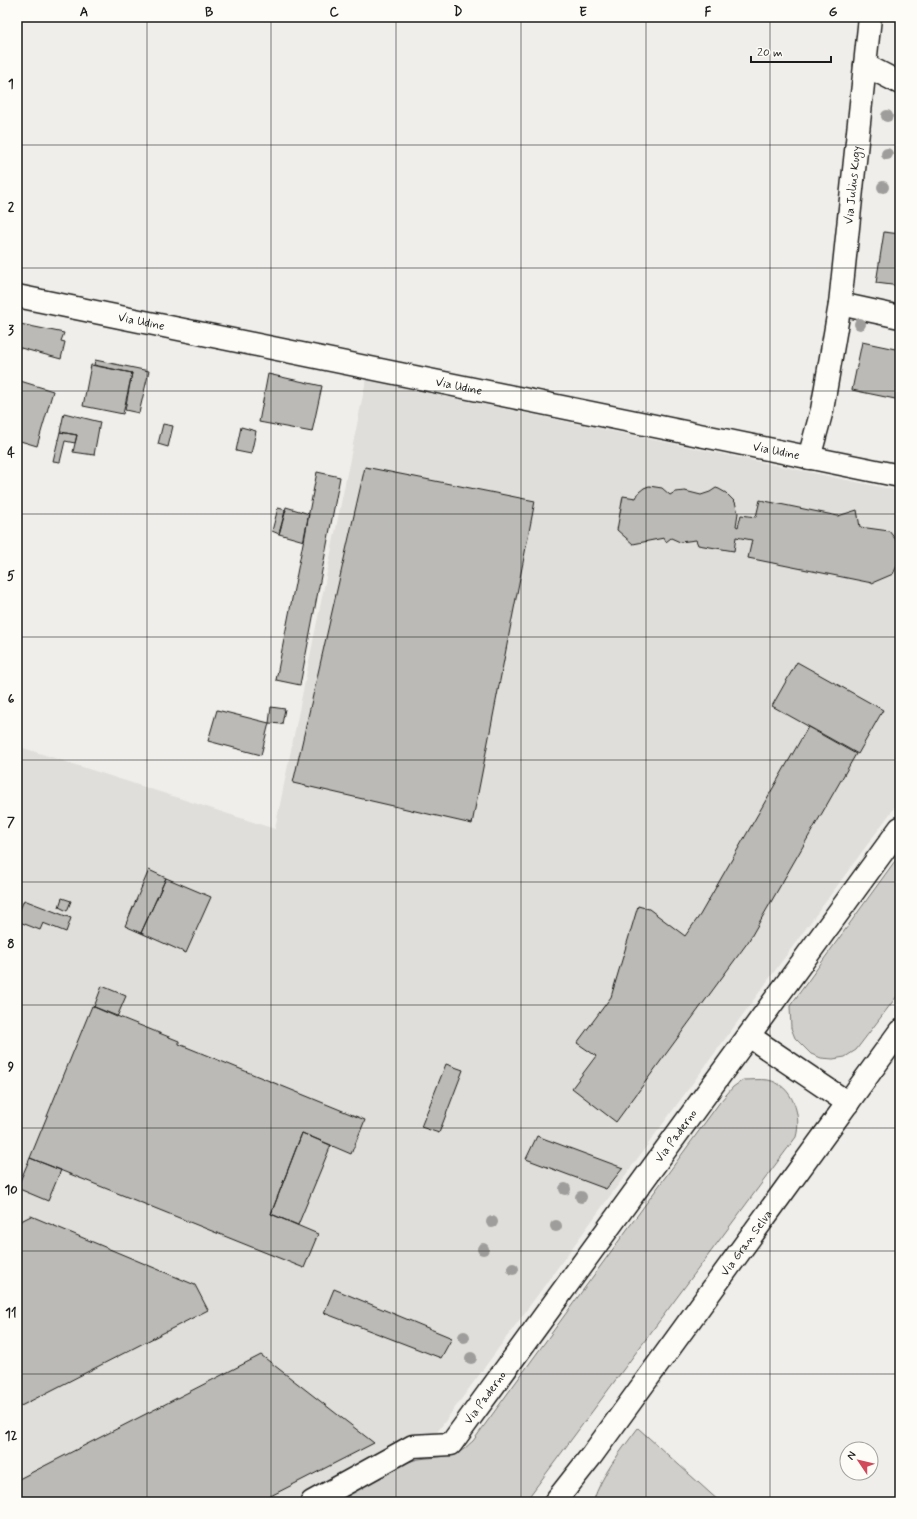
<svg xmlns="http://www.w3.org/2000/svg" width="917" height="1519" viewBox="0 0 917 1519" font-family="Mynerve,sans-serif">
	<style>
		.built { fill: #e0deda }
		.green { fill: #d0cfcc; stroke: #767674 }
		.building { fill: #bbbab6; stroke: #1c1c1c }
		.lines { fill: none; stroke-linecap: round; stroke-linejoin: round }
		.minor-casing { stroke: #1c1c1c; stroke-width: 25 }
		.major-casing { stroke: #1c1c1c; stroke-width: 25 }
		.minor { stroke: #fdfcf7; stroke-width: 22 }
		.major { stroke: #fdfcf7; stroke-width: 22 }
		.tree { fill: #9e9d9b }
		.grid { fill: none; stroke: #1c1c1c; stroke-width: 1; stroke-opacity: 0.55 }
		.labels { text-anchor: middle; stroke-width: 4; stroke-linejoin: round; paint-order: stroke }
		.street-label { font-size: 12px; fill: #1c1c1c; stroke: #fdfcf7 }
		.neatline { fill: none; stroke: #1c1c1c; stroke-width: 1.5 }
		.grid-label { font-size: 13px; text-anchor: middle; font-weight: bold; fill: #1c1c1c }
	</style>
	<rect width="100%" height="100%" fill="#f0eeea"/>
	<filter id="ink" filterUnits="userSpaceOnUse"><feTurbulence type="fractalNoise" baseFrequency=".025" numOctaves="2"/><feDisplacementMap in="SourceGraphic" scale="8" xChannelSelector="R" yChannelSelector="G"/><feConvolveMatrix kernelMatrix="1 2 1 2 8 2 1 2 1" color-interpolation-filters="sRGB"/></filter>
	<g filter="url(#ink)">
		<path class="built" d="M366 380 900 491V800L386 1502H17V746L275 829Z"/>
		<path class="green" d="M900 854V992L856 1050 845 1057 833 1059 821 1058 811 1054 795 1038 791 1028 790 1006Z
			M743 1080C751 1080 759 1079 768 1080 793 1085 802 1116 796 1137L525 1502H337C353 1485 396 1464 419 1459 432 1457 449 1458 461 1451 465 1449 469 1444 473 1441L720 1102 733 1087Z
			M638 1428 720 1502H593C602 1474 620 1452 638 1428Z"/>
		<path class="building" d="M884 232 900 234V286L876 283Z
			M20 324 64 333 61 341 65 342 61 359 17 347V337Z
			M862 342 900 350V400L852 390Z
			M95 360 149 371 139 413 125 410 132 373 94 365Z
			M91 365 132 373 123 414 83 406Z
			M268 374 322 386 312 432 259 422Z
			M17 380 53 391 37 446 17 440Z
			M64 413 100 422 94 455 73 452 77 435 60 432Z
			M163 424 173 426 168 447 158 444Z
			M241 427 256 431 251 454 236 451Z
			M60 432 77 435 75 443 65 441 60 462 53 461Z
			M365 467 535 501 472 824 293 783Z
			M317 472 340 477 300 685 276 680Z
			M649 486 662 488 670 495 675 492 685 491 701 495 710 492 716 488 719 489 726 493 735 502 738 513 736 526 738 527 741 515 756 517 760 500 838 516 857 510 860 527 889 531 900 545V560L893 574 872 583 748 558 752 540 736 537 734 551 698 545 696 540 680 542 671 538 666 542 664 538 633 544 617 530 623 496 636 498 639 492 644 488Z
			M286 507 309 514 304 541 279 534Z
			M278 508 286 510 279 534 272 531Z
			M797 662 883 710 858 754 772 706Z
			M271 707 285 709 282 724 269 723Z
			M217 710 269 723 261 755 208 741Z
			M808 727 856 754 748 942 616 1122 572 1088 596 1056 577 1043 611 997 638 906 649 909 685 936 700 915Z
			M149 870 166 878 141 933 125 926Z
			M166 878 211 897 186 953 141 933Z
			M62 898 71 901 67 911 59 907Z
			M24 900 71 918 66 932 43 923 40 930 17 921V917Z
			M102 986 126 996 117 1017 94 1007Z
			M92 1006 179 1041V1044L365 1120 351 1154 302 1133 271 1214 318 1234 304 1268 30 1158Z
			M446 1064 463 1070 439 1133 421 1127Z
			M302 1133 331 1145 298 1225 271 1214Z
			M537 1136 623 1168 606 1189 526 1159Z
			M30 1158 61 1170 48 1201 17 1188Z
			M31 1216 195 1285 208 1310 17 1408V1223Z
			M334 1289 452 1338 441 1358 324 1313Z
			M261 1355 374 1443 259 1502H17V1480Z"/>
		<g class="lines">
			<g class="minor-casing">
				<g id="minor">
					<path d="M865 65 870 17"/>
					<path id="s1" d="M17 296 900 476"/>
					<path d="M840 304 900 317"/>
					<path id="s2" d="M809 458 822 410 840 304 865 65 900 83"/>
					<path d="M749 1036 848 1103"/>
					<path id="s3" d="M312 1502 413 1446 451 1444 900 828"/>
				</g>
			</g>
			<g class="major-casing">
				<g id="major">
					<path id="s4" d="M555 1502 592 1455 900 1031"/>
				</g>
			</g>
			<use href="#minor" class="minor"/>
			<use href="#major" class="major"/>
		</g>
		<g class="tree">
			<circle cx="887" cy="116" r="6"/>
			<circle cx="887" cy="154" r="6"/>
			<circle cx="883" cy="187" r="6"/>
			<circle cx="860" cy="324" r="6"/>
			<circle cx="565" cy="1189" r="6"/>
			<circle cx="581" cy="1197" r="6"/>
			<circle cx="492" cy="1222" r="6"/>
			<circle cx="556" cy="1226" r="6"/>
			<circle cx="483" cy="1249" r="6"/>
			<circle cx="513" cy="1269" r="6"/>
			<circle cx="464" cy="1337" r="6"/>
			<circle cx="471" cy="1358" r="6"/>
		</g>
	</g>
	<path class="grid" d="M147 17V1502M271 17V1502M396 17V1502M521 17V1502M646 17V1502M770 17V1502M17 145H900M17 268H900M17 391H900M17 514H900M17 637H900M17 760H900M17 882H900M17 1005H900M17 1128H900M17 1251H900M17 1374H900"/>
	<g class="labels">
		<g class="street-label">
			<text dy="4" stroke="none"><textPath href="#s2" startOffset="277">Via Julius Kugy</textPath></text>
			<text dy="4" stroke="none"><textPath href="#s1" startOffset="127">Via Udine</textPath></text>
			<text dy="4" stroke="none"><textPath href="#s1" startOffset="451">Via Udine</textPath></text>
			<text dy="4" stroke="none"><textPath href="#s1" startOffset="775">Via Udine</textPath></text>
			<text dy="4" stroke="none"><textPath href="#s3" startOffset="535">Via Paderno</textPath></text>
			<text dy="4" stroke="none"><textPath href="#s4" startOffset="322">Via Gran Selva</textPath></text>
			<text dy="4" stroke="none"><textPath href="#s3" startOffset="211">Via Paderno</textPath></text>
		</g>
	</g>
	<rect width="917" height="1519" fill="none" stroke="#fdfcf7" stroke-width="44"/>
	<g transform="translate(859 1461) rotate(305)"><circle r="19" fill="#fdfcf7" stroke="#a3a29f"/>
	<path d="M0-3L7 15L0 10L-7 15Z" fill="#d1495b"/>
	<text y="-6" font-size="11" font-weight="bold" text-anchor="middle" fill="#1c1c1c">N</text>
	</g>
	<path d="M751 56v6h80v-6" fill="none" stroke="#1c1c1c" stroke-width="2"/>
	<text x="757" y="56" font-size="12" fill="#1c1c1c" stroke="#fdfcf7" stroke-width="3" paint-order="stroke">20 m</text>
	<rect x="22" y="22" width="873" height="1475" class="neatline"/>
	<g class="grid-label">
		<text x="84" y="16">A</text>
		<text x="209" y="16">B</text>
		<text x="334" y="16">C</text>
		<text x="458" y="16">D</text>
		<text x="583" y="16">E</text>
		<text x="708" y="16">F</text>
		<text x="833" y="16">G</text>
		<text x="11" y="88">1</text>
		<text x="11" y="211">2</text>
		<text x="11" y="334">3</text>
		<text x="11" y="457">4</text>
		<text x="11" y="580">5</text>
		<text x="11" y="703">6</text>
		<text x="11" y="826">7</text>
		<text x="11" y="948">8</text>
		<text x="11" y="1071">9</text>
		<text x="11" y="1194">10</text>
		<text x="11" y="1317">11</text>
		<text x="11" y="1440">12</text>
	</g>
</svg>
